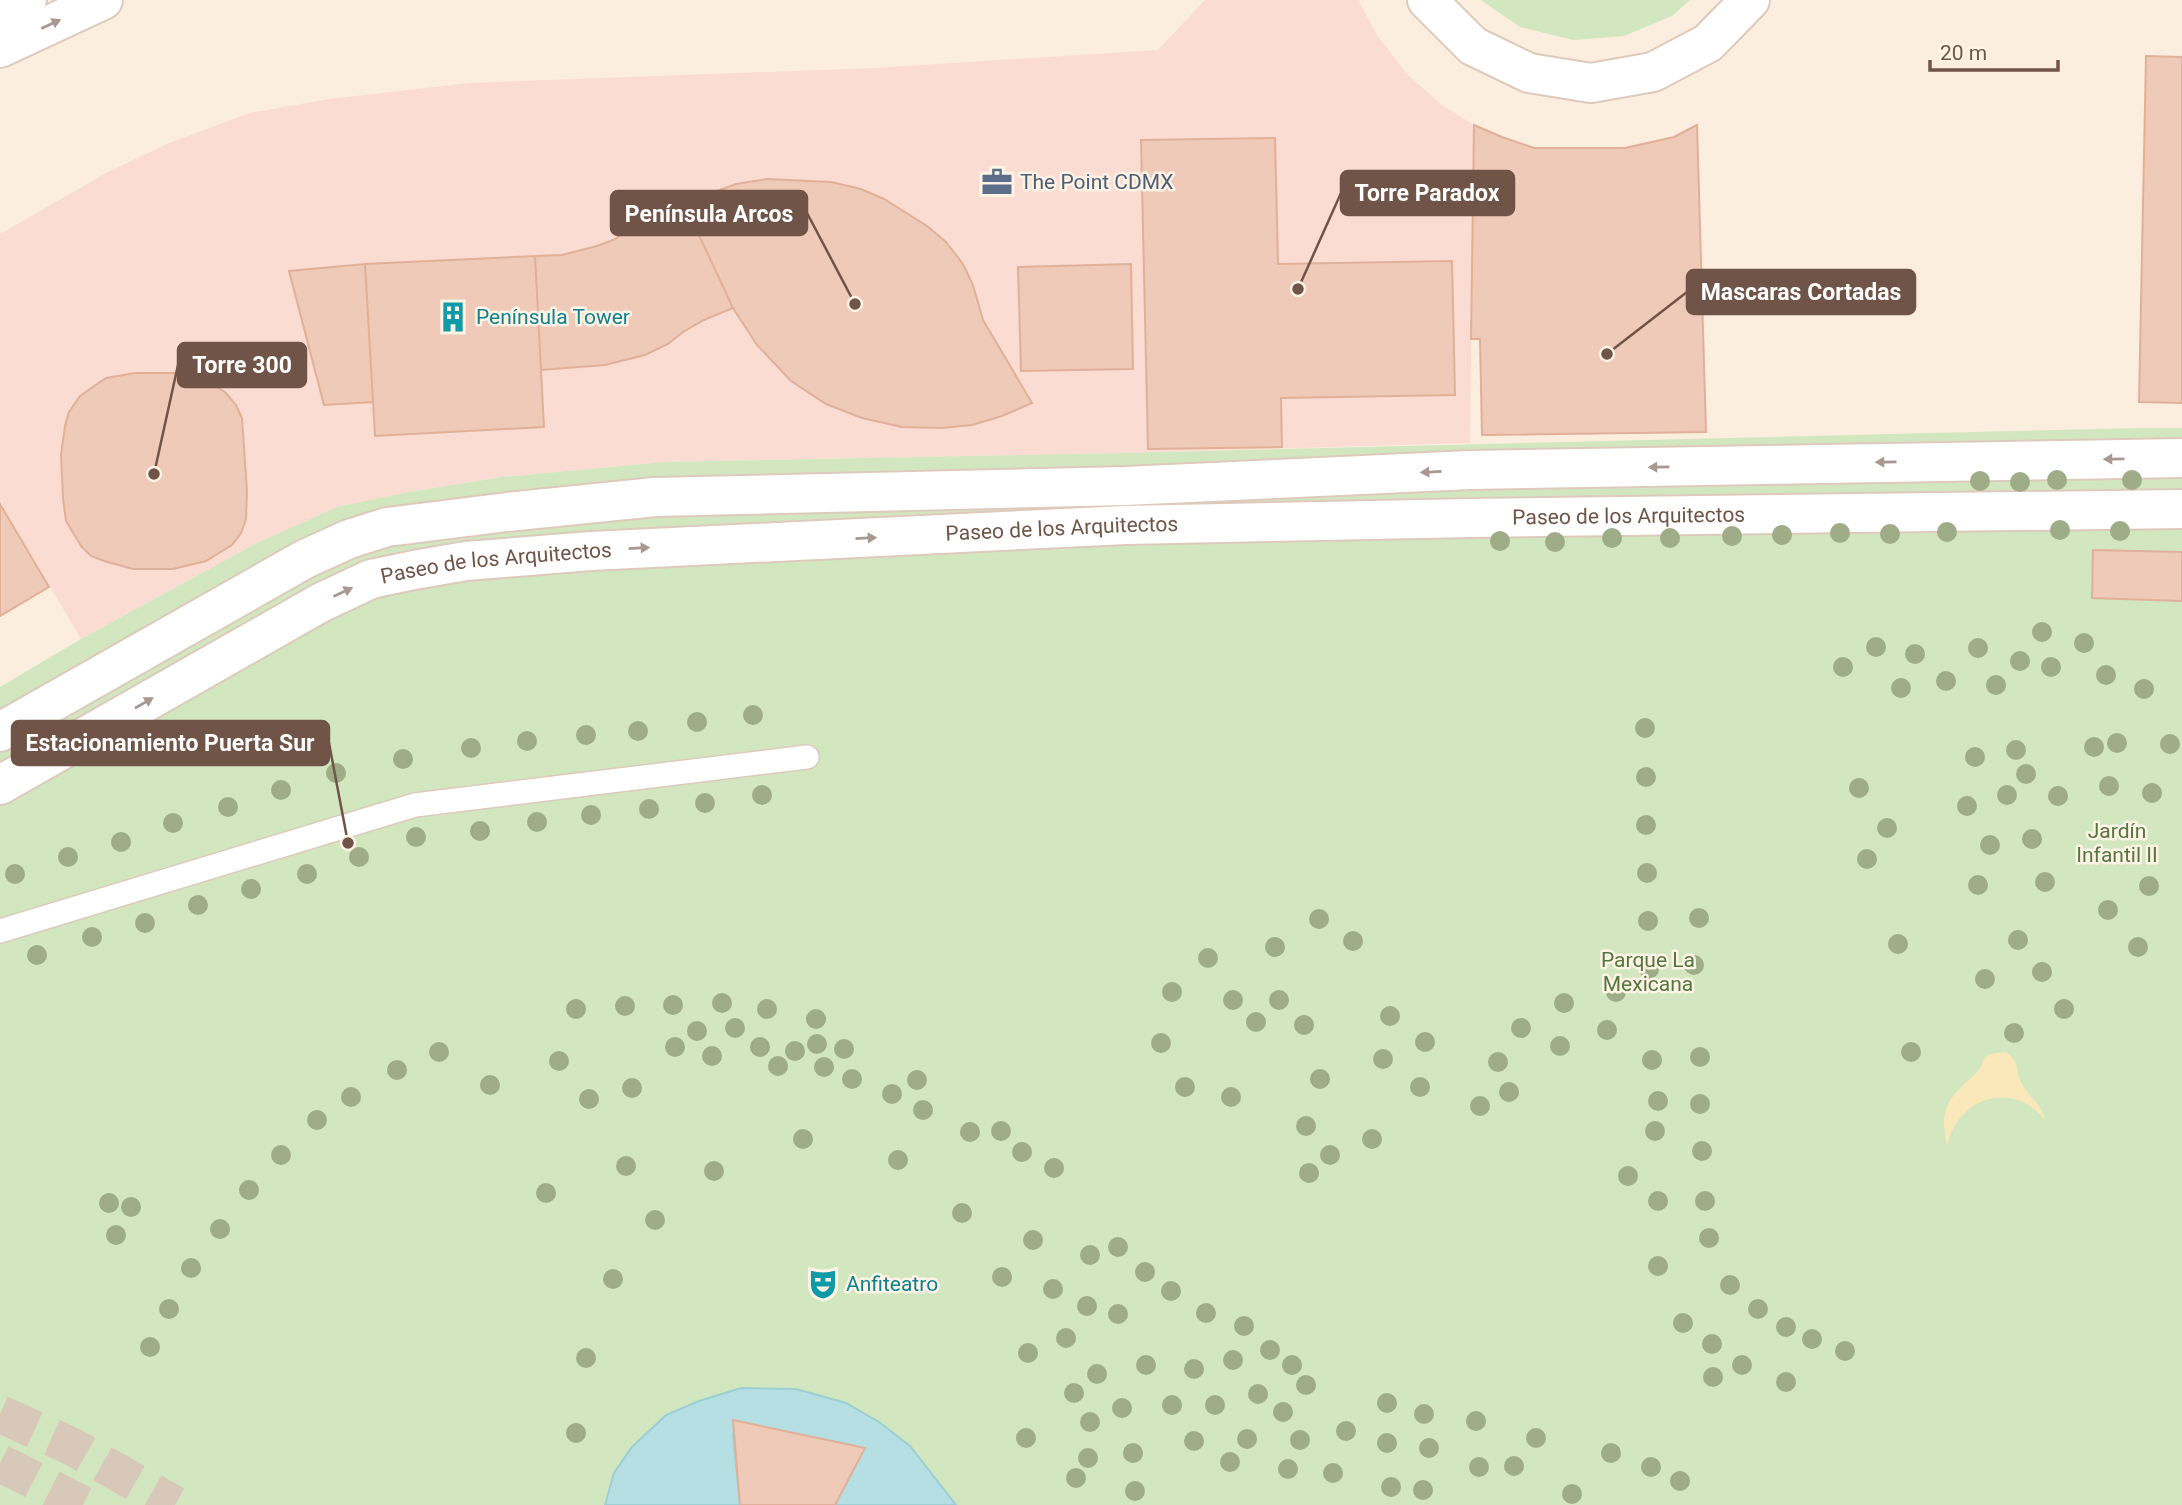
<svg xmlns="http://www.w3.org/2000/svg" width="2182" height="1505" viewBox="0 0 2182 1505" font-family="Roboto,sans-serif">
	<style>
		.commercial { fill: #fbdcd3 }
		.green { fill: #d2e7bf }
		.sand { fill: #fae8ba }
		.water { fill: #b5dfe3; stroke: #9ccfd4; stroke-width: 2 }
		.building { fill: #efcab8; stroke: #e1b099; stroke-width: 2 }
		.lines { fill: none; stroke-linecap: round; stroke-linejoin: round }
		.minor-tunnel { stroke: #d8c8b9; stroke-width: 38; stroke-dasharray: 38 19; stroke-linecap: butt }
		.service-casing { stroke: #decabc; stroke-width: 26 }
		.minor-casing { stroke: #decabc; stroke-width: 42 }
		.tertiary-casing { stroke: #decabc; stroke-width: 42 }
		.service { stroke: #fff; stroke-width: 23 }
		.minor { stroke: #fff; stroke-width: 38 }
		.tertiary { stroke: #fff; stroke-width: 38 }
		.tree { fill: #9fac88 }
		.oneway { fill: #a99891 }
		.labels { text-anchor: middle; stroke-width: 5; stroke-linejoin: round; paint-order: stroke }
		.service-label { font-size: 21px; fill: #4e5e75; stroke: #fef3e5; text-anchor: start }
		.culture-label { font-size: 21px; fill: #0d838f; stroke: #fef3e5; text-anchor: start }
		.street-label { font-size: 21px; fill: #705448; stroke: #fef3e5 }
		.park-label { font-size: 21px; fill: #547641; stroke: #fef3e5 }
		.leader { fill: none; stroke: #705448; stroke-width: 2.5 }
		.callout-dot { fill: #705448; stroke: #fef3e5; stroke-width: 2.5 }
		.callout { fill: #705448; stroke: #705448; stroke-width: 2.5 }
		.callout-label { font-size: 23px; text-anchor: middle; font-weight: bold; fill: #fff }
	</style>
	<rect width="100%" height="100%" fill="#fbeedf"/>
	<path class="commercial" d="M1205 0H1358L1377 35 1406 73 1443 106 1474 125 1470 443 1122 453 665 462 502 477 409 492 255 544 81 639 0 502V234L108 172 169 143 250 113 329 99 470 83 874 68 1158 50Z"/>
	<path class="green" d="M1481 0H1690L1672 16 1624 36 1573 40 1520 27Z
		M2138 428H2182V1505H0V687L81 639 255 544 337 507 409 492 502 477 665 462 1122 453Z"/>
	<path class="sand" d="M2006 1052C2022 1065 2014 1067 2021 1082 2027 1096 2041 1102 2045 1120 2039 1113 2032 1106 2023 1102 1988 1087 1954 1111 1947 1146 1939 1108 1947 1100 1974 1075 1990 1061 1974 1054 2006 1052Z"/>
	<path class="water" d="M741 1388 796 1389 846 1403 879 1422 910 1446 956 1505H835L854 1452 851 1445 743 1424 733 1434 740 1505H605L614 1473 632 1447 666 1415 699 1401Z"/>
	<path class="building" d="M2146 56 2182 57V403L2139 402Z
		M1474 125 1502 137 1534 148H1625L1674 137 1697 125 1706 432 1482 435 1480 339H1471Z
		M1275 138 1278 264 1452 261 1455 395 1281 398 1282 447 1148 449 1141 140Z
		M767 179 831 182 861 189 884 199 927 226 946 242 963 264 973 285 983 320 1032 403 1002 416 972 425 942 428 902 427 862 418 826 404 791 381 757 345 733 308 684 203 736 184Z
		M684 203 733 308 704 320 683 332 668 344 645 355 605 365 541 370 535 256 562 255 597 246 613 240 648 218Z
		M535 256 544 427 375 436 365 264Z
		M365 264 373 402 324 405 289 271Z
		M1131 264 1133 369 1021 371 1018 267Z
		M135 373H175L199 377 225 392 236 405 242 418 247 492 246 519 241 533 232 545 206 561 173 569H133L104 561 91 556 81 546 66 521 63 498 61 455 65 426 69 412 80 396 106 378Z
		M0 504 49 587 0 616Z
		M2093 550 2182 552V601L2092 598Z
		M733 1420 865 1448 835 1505H740Z"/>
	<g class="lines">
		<path class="minor-tunnel" d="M0 1414 71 1446 175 1505
			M0 1463 83 1505"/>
		<g class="service-casing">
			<path id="service" d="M0 931 415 805 807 757"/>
		</g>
		<g class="minor-casing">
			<g id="minor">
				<path d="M0 732 305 559 349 539 387 527 507 512 655 497 1125 486 1470 470 2182 458"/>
				<path id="s1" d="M0 785 320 603 371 579 414 570 466 561 591 551 1126 525 1471 518 2182 509"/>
			</g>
		</g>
		<g class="tertiary-casing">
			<path id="tertiary" d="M1427 0 1473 46 1529 73 1591 83 1653 72 1708 43 1750 0
				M0 13 27 0
				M0 48 103 0"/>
		</g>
		<use href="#service" class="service"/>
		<use href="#minor" class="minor"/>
		<use href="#tertiary" class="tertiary"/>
	</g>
	<g class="tree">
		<circle cx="2057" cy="480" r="10"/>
		<circle cx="2132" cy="480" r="10"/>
		<circle cx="1980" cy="481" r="10"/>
		<circle cx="2020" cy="482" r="10"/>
		<circle cx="2060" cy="530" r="10"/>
		<circle cx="2120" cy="531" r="10"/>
		<circle cx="1947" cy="532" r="10"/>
		<circle cx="1840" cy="533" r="10"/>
		<circle cx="1890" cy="534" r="10"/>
		<circle cx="1782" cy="535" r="10"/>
		<circle cx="1732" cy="536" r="10"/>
		<circle cx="1612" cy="538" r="10"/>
		<circle cx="1670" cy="538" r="10"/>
		<circle cx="1500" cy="541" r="10"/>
		<circle cx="1555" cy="542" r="10"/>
		<circle cx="2042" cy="632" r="10"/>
		<circle cx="2084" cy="643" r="10"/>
		<circle cx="1876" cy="647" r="10"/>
		<circle cx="1978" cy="648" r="10"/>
		<circle cx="1915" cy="654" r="10"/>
		<circle cx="2020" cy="661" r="10"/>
		<circle cx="1843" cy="667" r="10"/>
		<circle cx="2051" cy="667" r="10"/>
		<circle cx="2106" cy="675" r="10"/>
		<circle cx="1946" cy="681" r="10"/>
		<circle cx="1996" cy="685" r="10"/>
		<circle cx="1901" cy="688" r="10"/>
		<circle cx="2144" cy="689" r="10"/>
		<circle cx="753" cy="715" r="10"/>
		<circle cx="697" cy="722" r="10"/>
		<circle cx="1645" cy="728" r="10"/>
		<circle cx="638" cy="731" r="10"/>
		<circle cx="586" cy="735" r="10"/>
		<circle cx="527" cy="741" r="10"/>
		<circle cx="2117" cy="743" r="10"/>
		<circle cx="2170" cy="744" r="10"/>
		<circle cx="2094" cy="747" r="10"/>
		<circle cx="471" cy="748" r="10"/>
		<circle cx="2016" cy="750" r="10"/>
		<circle cx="1975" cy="757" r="10"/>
		<circle cx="403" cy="759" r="10"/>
		<circle cx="336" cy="773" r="10"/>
		<circle cx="2026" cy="774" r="10"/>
		<circle cx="1646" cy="777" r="10"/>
		<circle cx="2109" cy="786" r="10"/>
		<circle cx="1859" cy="788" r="10"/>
		<circle cx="281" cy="790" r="10"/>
		<circle cx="2152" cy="793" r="10"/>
		<circle cx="762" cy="795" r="10"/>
		<circle cx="2007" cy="795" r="10"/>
		<circle cx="2058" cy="796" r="10"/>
		<circle cx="705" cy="803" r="10"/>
		<circle cx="1967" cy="806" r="10"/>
		<circle cx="228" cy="807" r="10"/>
		<circle cx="649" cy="809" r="10"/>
		<circle cx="591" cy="815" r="10"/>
		<circle cx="537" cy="822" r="10"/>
		<circle cx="173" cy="823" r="10"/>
		<circle cx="1646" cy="825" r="10"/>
		<circle cx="1887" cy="828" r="10"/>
		<circle cx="480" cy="831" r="10"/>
		<circle cx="416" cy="837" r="10"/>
		<circle cx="2032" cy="839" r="10"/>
		<circle cx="121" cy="842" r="10"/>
		<circle cx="1990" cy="845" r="10"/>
		<circle cx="68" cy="857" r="10"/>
		<circle cx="359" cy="857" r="10"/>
		<circle cx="1867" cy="859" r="10"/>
		<circle cx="1647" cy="873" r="10"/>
		<circle cx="15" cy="874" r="10"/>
		<circle cx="307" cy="874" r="10"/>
		<circle cx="2045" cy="882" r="10"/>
		<circle cx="1978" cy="885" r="10"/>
		<circle cx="2149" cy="886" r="10"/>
		<circle cx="251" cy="889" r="10"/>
		<circle cx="198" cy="905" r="10"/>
		<circle cx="2108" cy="910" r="10"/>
		<circle cx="1699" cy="918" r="10"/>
		<circle cx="1319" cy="919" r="10"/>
		<circle cx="1648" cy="921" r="10"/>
		<circle cx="145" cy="923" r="10"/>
		<circle cx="92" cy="937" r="10"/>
		<circle cx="2018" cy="940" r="10"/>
		<circle cx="1353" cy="941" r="10"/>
		<circle cx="1898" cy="944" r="10"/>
		<circle cx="1275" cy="947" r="10"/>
		<circle cx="2138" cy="947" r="10"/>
		<circle cx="37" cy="955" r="10"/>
		<circle cx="1208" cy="958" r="10"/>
		<circle cx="1694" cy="965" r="10"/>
		<circle cx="1649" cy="969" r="10"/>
		<circle cx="2042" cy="972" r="10"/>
		<circle cx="1985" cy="979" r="10"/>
		<circle cx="1172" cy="992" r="10"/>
		<circle cx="1616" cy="992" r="10"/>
		<circle cx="1233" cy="1000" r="10"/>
		<circle cx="1279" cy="1000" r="10"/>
		<circle cx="722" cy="1003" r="10"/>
		<circle cx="1564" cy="1003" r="10"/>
		<circle cx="673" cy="1005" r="10"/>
		<circle cx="625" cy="1006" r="10"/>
		<circle cx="576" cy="1009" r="10"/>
		<circle cx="767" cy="1009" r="10"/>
		<circle cx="2064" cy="1009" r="10"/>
		<circle cx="1390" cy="1016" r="10"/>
		<circle cx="816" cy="1019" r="10"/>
		<circle cx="1256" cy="1022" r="10"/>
		<circle cx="1304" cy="1025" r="10"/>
		<circle cx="735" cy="1028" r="10"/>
		<circle cx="1521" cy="1028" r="10"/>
		<circle cx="1607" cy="1030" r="10"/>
		<circle cx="697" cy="1031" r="10"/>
		<circle cx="2014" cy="1033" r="10"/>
		<circle cx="1425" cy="1042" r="10"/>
		<circle cx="1161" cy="1043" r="10"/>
		<circle cx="817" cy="1044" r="10"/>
		<circle cx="1560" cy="1046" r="10"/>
		<circle cx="675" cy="1047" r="10"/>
		<circle cx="760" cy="1047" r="10"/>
		<circle cx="844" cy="1049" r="10"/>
		<circle cx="795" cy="1051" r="10"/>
		<circle cx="439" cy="1052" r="10"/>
		<circle cx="1911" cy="1052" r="10"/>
		<circle cx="712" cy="1056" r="10"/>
		<circle cx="1700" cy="1057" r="10"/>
		<circle cx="1383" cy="1059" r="10"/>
		<circle cx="1652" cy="1060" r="10"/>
		<circle cx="559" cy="1061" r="10"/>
		<circle cx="1498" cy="1062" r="10"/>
		<circle cx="778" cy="1066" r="10"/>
		<circle cx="824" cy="1067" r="10"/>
		<circle cx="397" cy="1070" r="10"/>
		<circle cx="852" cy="1079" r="10"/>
		<circle cx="1320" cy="1079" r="10"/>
		<circle cx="917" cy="1080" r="10"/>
		<circle cx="490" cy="1085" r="10"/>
		<circle cx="1185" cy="1087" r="10"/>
		<circle cx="1420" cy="1087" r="10"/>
		<circle cx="632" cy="1088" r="10"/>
		<circle cx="1509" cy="1092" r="10"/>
		<circle cx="892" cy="1094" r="10"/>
		<circle cx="351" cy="1097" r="10"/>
		<circle cx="1231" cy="1097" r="10"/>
		<circle cx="589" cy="1099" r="10"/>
		<circle cx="1658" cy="1101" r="10"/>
		<circle cx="1700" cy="1104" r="10"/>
		<circle cx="1480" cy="1106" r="10"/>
		<circle cx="923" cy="1110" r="10"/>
		<circle cx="317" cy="1120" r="10"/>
		<circle cx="1306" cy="1126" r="10"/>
		<circle cx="1001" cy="1131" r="10"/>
		<circle cx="1655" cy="1131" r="10"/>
		<circle cx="970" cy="1132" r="10"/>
		<circle cx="803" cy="1139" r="10"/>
		<circle cx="1372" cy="1139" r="10"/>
		<circle cx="1702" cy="1151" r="10"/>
		<circle cx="1022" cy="1152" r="10"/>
		<circle cx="281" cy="1155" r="10"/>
		<circle cx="1330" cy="1155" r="10"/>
		<circle cx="898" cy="1160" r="10"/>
		<circle cx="626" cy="1166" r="10"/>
		<circle cx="1054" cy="1168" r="10"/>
		<circle cx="714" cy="1171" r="10"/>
		<circle cx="1309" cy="1173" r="10"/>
		<circle cx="1628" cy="1176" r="10"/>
		<circle cx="249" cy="1190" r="10"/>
		<circle cx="546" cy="1193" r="10"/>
		<circle cx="1658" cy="1201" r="10"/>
		<circle cx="1705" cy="1201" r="10"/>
		<circle cx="109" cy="1203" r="10"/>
		<circle cx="131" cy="1207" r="10"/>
		<circle cx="962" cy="1213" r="10"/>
		<circle cx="655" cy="1220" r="10"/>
		<circle cx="220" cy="1229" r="10"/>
		<circle cx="116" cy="1235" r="10"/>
		<circle cx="1709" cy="1238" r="10"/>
		<circle cx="1033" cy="1240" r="10"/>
		<circle cx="1118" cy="1247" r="10"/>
		<circle cx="1090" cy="1255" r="10"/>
		<circle cx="1658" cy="1266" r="10"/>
		<circle cx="191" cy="1268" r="10"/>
		<circle cx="1145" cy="1272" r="10"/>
		<circle cx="1002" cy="1277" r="10"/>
		<circle cx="613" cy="1279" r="10"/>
		<circle cx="1730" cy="1285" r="10"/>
		<circle cx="1053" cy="1289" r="10"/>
		<circle cx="1171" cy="1291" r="10"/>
		<circle cx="1087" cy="1306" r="10"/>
		<circle cx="169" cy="1309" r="10"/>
		<circle cx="1758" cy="1309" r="10"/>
		<circle cx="1206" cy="1313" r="10"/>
		<circle cx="1118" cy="1314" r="10"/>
		<circle cx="1683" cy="1323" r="10"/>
		<circle cx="1244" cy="1326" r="10"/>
		<circle cx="1786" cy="1327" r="10"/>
		<circle cx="1066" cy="1338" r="10"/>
		<circle cx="1812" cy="1339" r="10"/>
		<circle cx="1712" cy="1344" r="10"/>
		<circle cx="150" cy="1347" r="10"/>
		<circle cx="1270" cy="1350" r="10"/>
		<circle cx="1845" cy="1351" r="10"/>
		<circle cx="1028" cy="1353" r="10"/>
		<circle cx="586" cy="1358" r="10"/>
		<circle cx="1233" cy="1360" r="10"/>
		<circle cx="1146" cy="1365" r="10"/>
		<circle cx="1292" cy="1365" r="10"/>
		<circle cx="1742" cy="1365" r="10"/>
		<circle cx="1194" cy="1369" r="10"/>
		<circle cx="1097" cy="1374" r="10"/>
		<circle cx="1713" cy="1377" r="10"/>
		<circle cx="1786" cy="1382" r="10"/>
		<circle cx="1306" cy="1385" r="10"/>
		<circle cx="1074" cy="1393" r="10"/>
		<circle cx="1258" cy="1394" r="10"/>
		<circle cx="1387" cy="1403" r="10"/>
		<circle cx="1172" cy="1405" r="10"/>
		<circle cx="1215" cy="1405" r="10"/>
		<circle cx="1122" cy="1408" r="10"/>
		<circle cx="1283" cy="1412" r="10"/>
		<circle cx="1424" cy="1414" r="10"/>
		<circle cx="1476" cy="1421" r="10"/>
		<circle cx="1090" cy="1422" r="10"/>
		<circle cx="1346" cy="1431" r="10"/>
		<circle cx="576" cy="1433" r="10"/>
		<circle cx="1026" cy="1438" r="10"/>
		<circle cx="1536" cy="1438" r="10"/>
		<circle cx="1247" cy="1439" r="10"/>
		<circle cx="1300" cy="1440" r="10"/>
		<circle cx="1194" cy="1441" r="10"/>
		<circle cx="1387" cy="1443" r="10"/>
		<circle cx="1429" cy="1448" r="10"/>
		<circle cx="1133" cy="1453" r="10"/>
		<circle cx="1611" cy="1453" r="10"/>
		<circle cx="1088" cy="1458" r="10"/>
		<circle cx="1230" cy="1462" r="10"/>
		<circle cx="1514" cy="1466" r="10"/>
		<circle cx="1479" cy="1467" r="10"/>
		<circle cx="1651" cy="1467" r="10"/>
		<circle cx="1288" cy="1469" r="10"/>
		<circle cx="1333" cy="1473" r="10"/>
		<circle cx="1076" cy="1478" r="10"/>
		<circle cx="1680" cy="1481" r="10"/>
		<circle cx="1391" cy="1487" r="10"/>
		<circle cx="1423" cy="1490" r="10"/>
		<circle cx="1135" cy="1491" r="10"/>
		<circle cx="1572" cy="1494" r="10"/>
	</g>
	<defs><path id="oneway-solid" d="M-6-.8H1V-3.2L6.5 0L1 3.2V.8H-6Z" transform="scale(1.75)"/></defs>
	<g class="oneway">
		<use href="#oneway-solid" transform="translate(51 24) rotate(-25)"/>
		<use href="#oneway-solid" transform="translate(2114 459) rotate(179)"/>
		<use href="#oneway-solid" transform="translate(1886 462) rotate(179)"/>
		<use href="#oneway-solid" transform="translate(1659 467) rotate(179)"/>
		<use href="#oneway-solid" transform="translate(1431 472) rotate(177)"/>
		<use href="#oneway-solid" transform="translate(866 538) rotate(-3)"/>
		<use href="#oneway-solid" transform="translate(639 548) rotate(-3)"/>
		<use href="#oneway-solid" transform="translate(343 592) rotate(-25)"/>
		<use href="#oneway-solid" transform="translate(144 703) rotate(-30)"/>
	</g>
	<defs>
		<g id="office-bare" transform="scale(2.415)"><path d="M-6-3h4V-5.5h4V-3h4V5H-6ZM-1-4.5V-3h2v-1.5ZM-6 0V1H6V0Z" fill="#5c6f8a" stroke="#fef3e5" stroke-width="2.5" paint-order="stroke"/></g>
		<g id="building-bare" transform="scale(2.415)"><path d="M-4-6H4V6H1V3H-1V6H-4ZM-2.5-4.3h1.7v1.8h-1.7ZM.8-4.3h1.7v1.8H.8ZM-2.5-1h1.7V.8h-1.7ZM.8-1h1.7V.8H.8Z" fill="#0f9aa8" stroke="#fef3e5" stroke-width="2.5" paint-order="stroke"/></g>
		<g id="theatre-bare" transform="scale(2.415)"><path d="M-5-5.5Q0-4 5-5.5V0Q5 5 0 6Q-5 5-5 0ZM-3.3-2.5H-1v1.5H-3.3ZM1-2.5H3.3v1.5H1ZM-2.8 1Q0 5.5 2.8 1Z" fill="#0f9aa8" stroke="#fef3e5" stroke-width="2.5" paint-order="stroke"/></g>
	</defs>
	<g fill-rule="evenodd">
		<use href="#office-bare" x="997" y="182"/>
		<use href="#building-bare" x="453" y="317"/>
		<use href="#theatre-bare" x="823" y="1284"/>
	</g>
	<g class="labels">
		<g class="service-label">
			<text x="1020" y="189">The Point CDMX</text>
		</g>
		<g class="culture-label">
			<text x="476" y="324">Península Tower</text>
			<text x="846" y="1291">Anfiteatro</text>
		</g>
		<g class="street-label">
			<text dy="7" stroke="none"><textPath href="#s1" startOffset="1685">Paseo de los Arquitectos</textPath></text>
			<text dy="7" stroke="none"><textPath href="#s1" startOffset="1118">Paseo de los Arquitectos</textPath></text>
			<text dy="7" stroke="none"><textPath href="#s1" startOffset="551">Paseo de los Arquitectos</textPath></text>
		</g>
		<g class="park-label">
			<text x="2117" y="838">Jardín<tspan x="2117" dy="24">Infantil II</tspan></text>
			<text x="1648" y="967">Parque La<tspan x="1648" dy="24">Mexicana</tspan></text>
		</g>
	</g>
	<path class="leader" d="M1298 289L1341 193M855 304L807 213M1607 354L1687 292M154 474L178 365M348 843L329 743"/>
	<g class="callout-dot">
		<circle cx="1298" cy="289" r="7"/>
		<circle cx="855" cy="304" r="7"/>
		<circle cx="1607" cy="354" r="7"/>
		<circle cx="154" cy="474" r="7"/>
		<circle cx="348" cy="843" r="7"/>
	</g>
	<g class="callout">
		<rect x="1341" y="171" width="173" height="44" rx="7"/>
		<rect x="611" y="191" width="196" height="44" rx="7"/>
		<rect x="1687" y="270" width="228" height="44" rx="7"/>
		<rect x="178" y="343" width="128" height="44" rx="7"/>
		<rect x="12" y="721" width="317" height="44" rx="7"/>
	</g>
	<g class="callout-label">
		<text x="1427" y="201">Torre Paradox</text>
		<text x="709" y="222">Península Arcos</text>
		<text x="1801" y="300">Mascaras Cortadas</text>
		<text x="242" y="373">Torre 300</text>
		<text x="170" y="751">Estacionamiento Puerta Sur</text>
	</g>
	<path d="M1930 60v10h128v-10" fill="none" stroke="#705448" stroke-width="3.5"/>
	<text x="1940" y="60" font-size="21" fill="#705448" stroke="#fef3e5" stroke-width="5" paint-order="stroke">20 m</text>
</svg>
